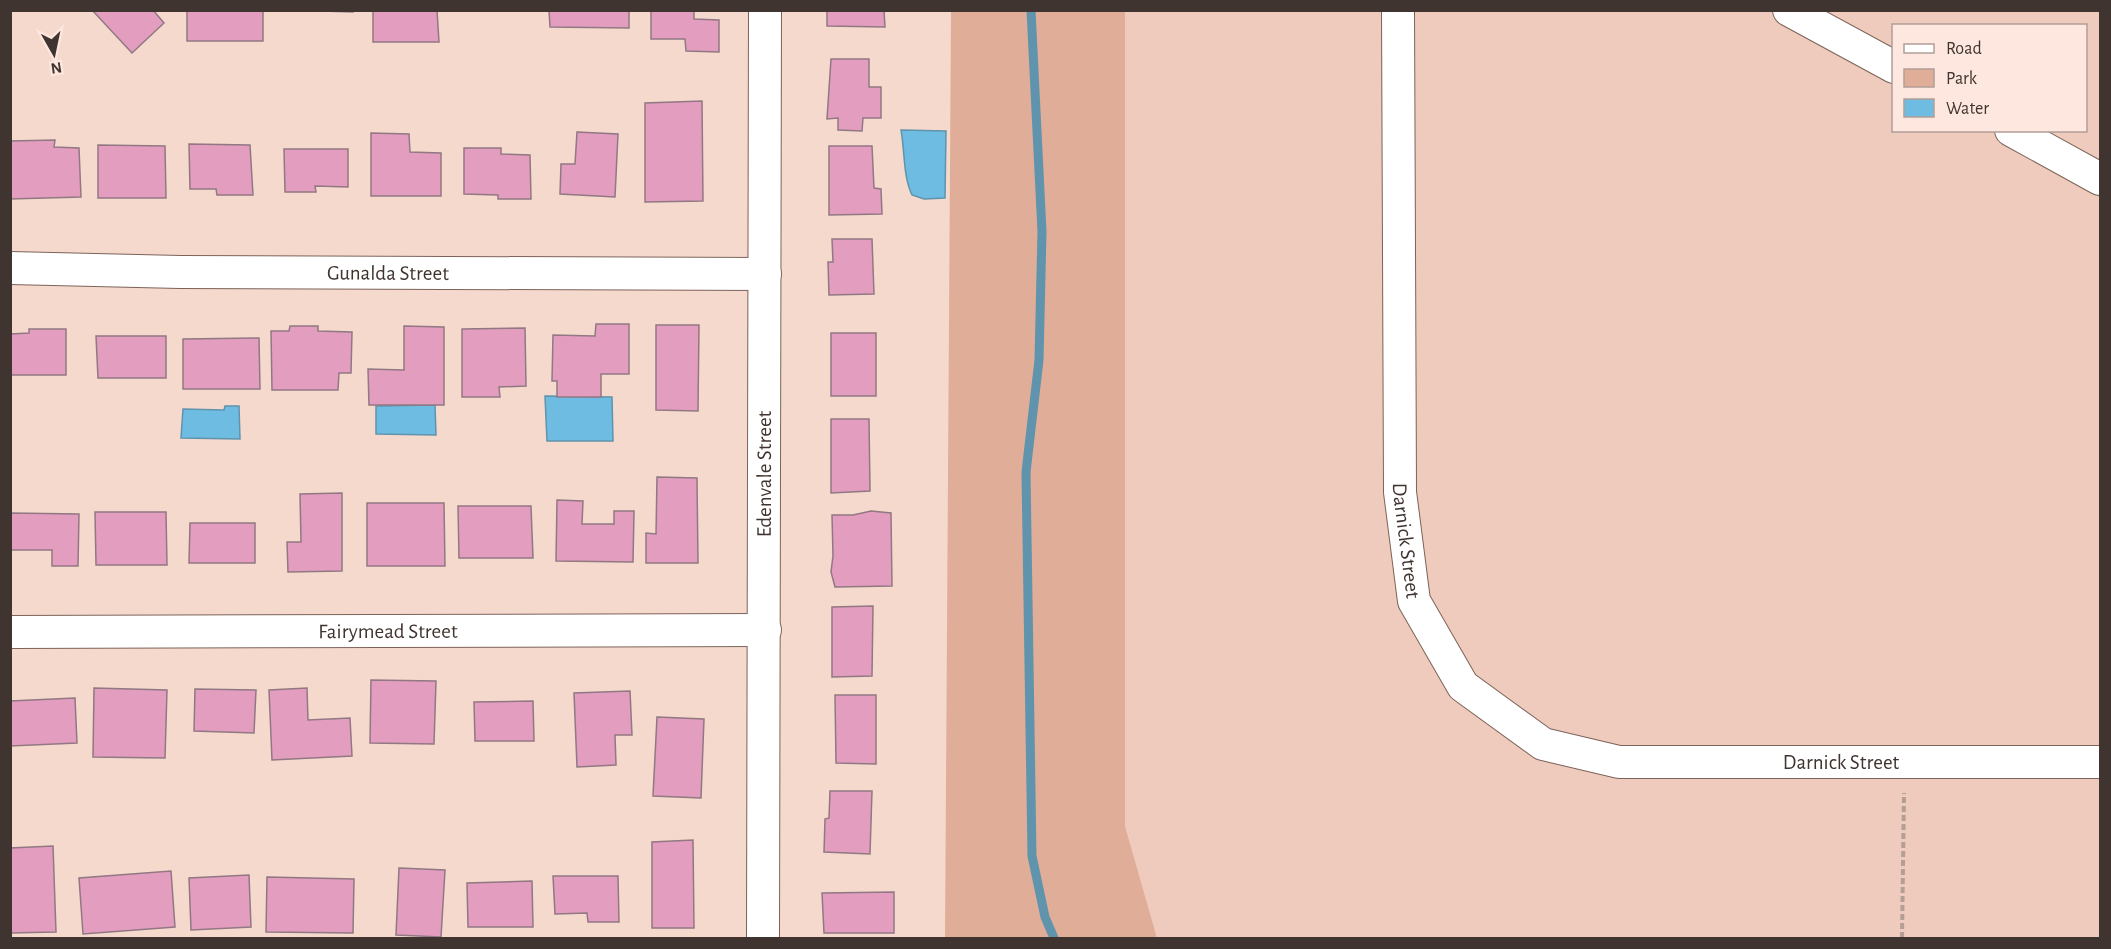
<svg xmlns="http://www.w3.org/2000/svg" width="2111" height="949" viewBox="0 0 2111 949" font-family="'Alegreya Sans',sans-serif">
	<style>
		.built { fill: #eecbbc; fill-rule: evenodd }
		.green { fill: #e0ad98 }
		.water { fill: #6ebce2; stroke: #6093ac; stroke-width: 1.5 }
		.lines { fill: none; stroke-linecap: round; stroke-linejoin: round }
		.stream { stroke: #6093ac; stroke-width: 9 }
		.building { fill: #e39dbf; stroke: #917883; stroke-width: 1.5 }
		.minor-casing { stroke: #7c6359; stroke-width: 34 }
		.path { stroke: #b49e95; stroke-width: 4; stroke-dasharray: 6 3; stroke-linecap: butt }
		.minor { stroke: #fff; stroke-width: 32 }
		.labels { text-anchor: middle; stroke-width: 5; stroke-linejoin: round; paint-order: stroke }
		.street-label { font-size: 21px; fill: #3f342f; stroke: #fee7de }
	</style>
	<rect width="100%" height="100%" fill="#f5d9cd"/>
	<path class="built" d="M1125 11H2100V938H1157L1125 826ZM1894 26H2086V130H1894Z"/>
	<path class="green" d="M951 11H1125V826L1157 938H945Z"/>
	<path class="water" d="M901 130 946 131 945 198 924 199 912 195C903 176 905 152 901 130Z
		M545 396 612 397 613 441H547Z
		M435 405 436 435 376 434V406Z
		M225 406H239L240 439 181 438 183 409 224 410Z"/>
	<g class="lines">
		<path class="stream" d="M1031 10 1042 232 1039 360 1026 472 1032 856 1045 917 1054 938"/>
	</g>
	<path class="building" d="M92 10H153L164 23 132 53Z
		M187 10H263V41H187Z
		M287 10H353V12Z
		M373 10H437L439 42H373Z
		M549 10H629V28L550 27Z
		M651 10H694V19L719 20V52L686 51 685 39H651Z
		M827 10H884L885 27 827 26Z
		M831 59H869V87H881V118H863L862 131 838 130V118L827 119Z
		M702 101 703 201 645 202V103Z
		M577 132 618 134 615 197 560 194 561 164H575Z
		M371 133 409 134 410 152 441 153V196H371Z
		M55 140 54 147 79 148 81 197 10 199V141Z
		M189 144 250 145 253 195H217L216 189H190Z
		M98 145 165 146 166 198H98Z
		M829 146H872L874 188 881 189 882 214 829 215Z
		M464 148H501V154L530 155 531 199H498V195L464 194Z
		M284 149H348V187L315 186 316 192H285Z
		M832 239H872L874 294 829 295 828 262H833Z
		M596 324H629V374H601V397H557V381H552L553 335 595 336Z
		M656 325H699L698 411 656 410Z
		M290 326H318V331L352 332 351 373H339L338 390H272L271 331H289Z
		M404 326 444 327V405H369L368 369 404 370Z
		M525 328 526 386 499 387 500 397H462V329Z
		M29 329H66V375H10V334L29 333Z
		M831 333H876V396H831Z
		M96 336H166V378H98Z
		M259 338 260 389H183V339Z
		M831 419H869L870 491 831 493Z
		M657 477 697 478 698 563H646V533L656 534Z
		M342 493V571L288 572 287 542H301L300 494Z
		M557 500 583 501 582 524H614V511H634L633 562 556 561Z
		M367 503H444L445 566H367Z
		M458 506H531L533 558H459Z
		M871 511 891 513 892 586 835 587 831 572 833 556 832 515H853Z
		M95 512H166L167 565H96Z
		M10 513 79 514 78 566H52V550H10Z
		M190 523H255V563H189Z
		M873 606 872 676 832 677V607Z
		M371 680 436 681 434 744 370 743Z
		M94 688 167 690 165 758 93 757Z
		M307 688 308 720 350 718 352 756 272 760 269 690Z
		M195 689 256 690 254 733 194 731Z
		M630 691 632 735H615L616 765 577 767 574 693Z
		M835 695H876V764L836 763Z
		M75 698 77 743 10 746V701Z
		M533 701 534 741H475L474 702Z
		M657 717 704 719 701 798 653 796Z
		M830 791H872L870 854 824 852 825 819 829 818Z
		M693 840 694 928H652V842Z
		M53 846 56 932 10 933V848Z
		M399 868 445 870 441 937 396 935Z
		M171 871 175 927 83 934 79 878Z
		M249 875 251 927 191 930 189 878Z
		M553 876H618L619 922H588L587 913 555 914Z
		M267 877 354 879 353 933 266 932Z
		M532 881 533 927H468L467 883Z
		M894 892V933H824L822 893Z"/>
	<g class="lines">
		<g class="minor-casing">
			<g id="minor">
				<path id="s1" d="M1398 10 1400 492 1414 601 1463 686 1543 744 1619 762H2100"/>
				<path d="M1789 10 1894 67"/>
				<path d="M2011 130 2100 179"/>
				<path id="s2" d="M10 268 180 272 765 274"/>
				<path id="s3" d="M10 632 765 630"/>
				<path id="s4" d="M763 938 765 10"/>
			</g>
		</g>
		<path class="path" d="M1902 938 1904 793"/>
		<use href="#minor" class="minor"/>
	</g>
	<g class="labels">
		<g class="street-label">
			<text dy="7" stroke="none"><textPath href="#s2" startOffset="378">Gunalda Street</textPath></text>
			<text dy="7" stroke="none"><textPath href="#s4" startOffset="464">Edenvale Street</textPath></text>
			<text dy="7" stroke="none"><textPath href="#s1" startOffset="531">Darnick Street</textPath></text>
			<text dy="7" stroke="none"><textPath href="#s3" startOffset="378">Fairymead Street</textPath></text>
			<text dy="7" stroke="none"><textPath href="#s1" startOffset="1089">Darnick Street</textPath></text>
		</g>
	</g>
	<rect width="2111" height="949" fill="none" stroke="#3f342f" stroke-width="24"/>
	<rect x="1892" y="24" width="195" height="108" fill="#fee7de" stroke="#b29f98" stroke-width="1.5"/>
	<rect x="1904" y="44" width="30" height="9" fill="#ffffff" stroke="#b29f98" stroke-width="1.5"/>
	<text x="1946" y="54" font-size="18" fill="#3f342f">Road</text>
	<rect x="1904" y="69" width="30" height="18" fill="#e0ad98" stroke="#b29f98" stroke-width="1.5"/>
	<text x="1946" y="84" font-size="18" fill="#3f342f">Park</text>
	<rect x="1904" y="99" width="30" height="18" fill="#6ebce2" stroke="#b29f98" stroke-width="1.5"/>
	<text x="1946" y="114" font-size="18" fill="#3f342f">Water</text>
	<g transform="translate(54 54) rotate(171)" stroke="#fee7de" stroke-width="4.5" paint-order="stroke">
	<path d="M0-4.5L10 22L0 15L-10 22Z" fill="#3f342f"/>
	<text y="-9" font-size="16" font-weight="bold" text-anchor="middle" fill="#3f342f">N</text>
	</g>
</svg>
